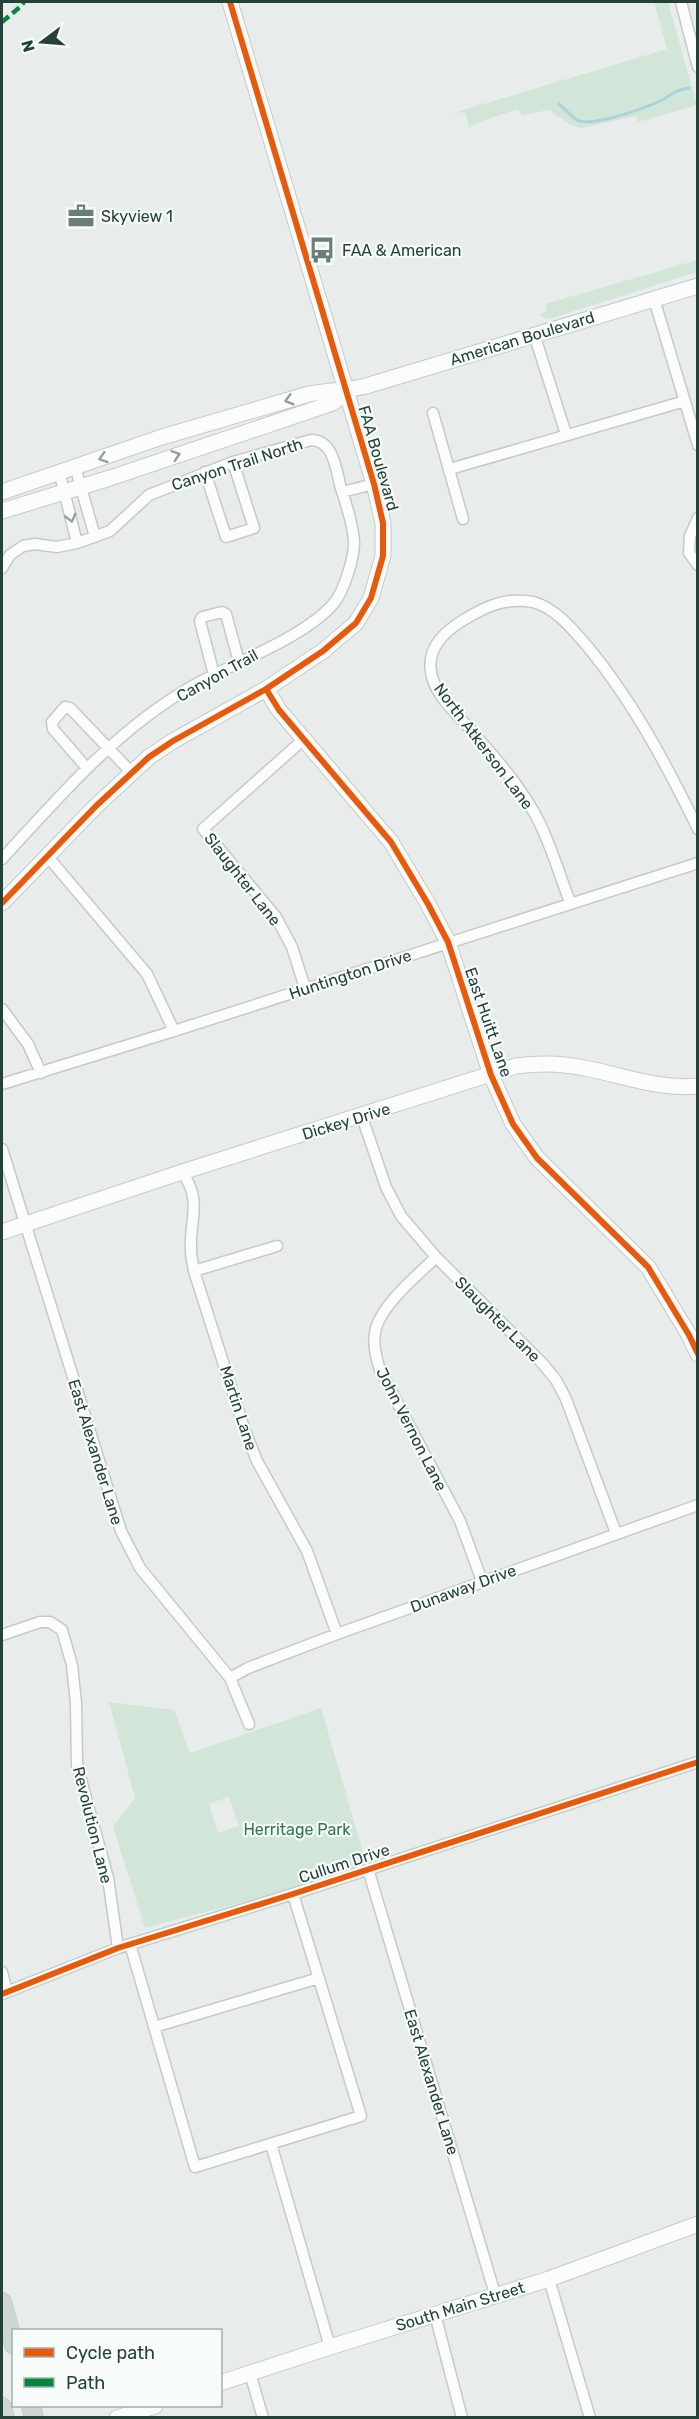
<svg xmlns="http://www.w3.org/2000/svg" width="699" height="2419" viewBox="0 0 699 2419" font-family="Rubik,sans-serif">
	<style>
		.green { fill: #d1e6d8; fill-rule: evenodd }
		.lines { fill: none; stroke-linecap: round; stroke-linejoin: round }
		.stream { stroke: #a9d4db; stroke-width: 3 }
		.street-casing { stroke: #c5cac8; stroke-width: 13 }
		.secondary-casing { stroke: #c3cbc8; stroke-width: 17 }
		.primary-casing { stroke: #c3ccc9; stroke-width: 20 }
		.street { stroke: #fcfcfc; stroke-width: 10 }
		.secondary { stroke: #fcfcfc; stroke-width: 15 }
		.primary { stroke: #cfd7d5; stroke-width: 18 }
		.quiet { stroke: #00873e; stroke-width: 4.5; stroke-dasharray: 9 4.5; stroke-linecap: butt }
		.cycleway-casing { stroke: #f7fbf9; stroke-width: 10 }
		.cycleway { stroke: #e8590c; stroke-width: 6 }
		.oneway { stroke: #909f9b }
		.labels { text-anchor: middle; stroke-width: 4.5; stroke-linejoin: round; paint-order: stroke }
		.poi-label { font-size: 16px; fill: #24423a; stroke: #f7fbf9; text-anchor: start }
		.street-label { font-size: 16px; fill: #24423a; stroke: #f7fbf9 }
		.park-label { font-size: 16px; fill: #2d7a4b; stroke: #f7fbf9 }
	</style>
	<rect width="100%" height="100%" fill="#e8edeb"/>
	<path class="green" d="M654 2H668L697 105 638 122 636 116 581 128 569 124 549 110 522 115 518 109 482 121 469 128 465 112 453 113 667 49Z
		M697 260V272L552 318 545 319 539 314 547 311 545 304Z
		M109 1702 174 1710 190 1753 321 1708 368 1869 145 1928 113 1827 135 1798ZM229 1797 239 1826 218 1833 209 1804Z"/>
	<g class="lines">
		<path class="stream" d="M559 104C565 109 571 116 577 120 592 128 648 107 664 99 674 93 676 90 689 88"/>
		<g class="street-casing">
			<path id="street" d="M681 2 698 67
				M654 299 698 445
				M534 334 566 434
				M433 413 463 519
				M75 466 95 537
				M450 469 685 401
				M59 471 77 543
				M205 472 226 537 254 528 233 462
				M342 492 374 484
				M698 518 690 536 689 553 698 565
				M2 568 10 555 23 546 35 544 57 547 77 543 110 531 149 495 233 462 311 440C333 440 336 468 340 485 345 501 354 526 354 543 354 558 344 591 334 603 305 638 230 664 189 688 114 732 60 796 2 859
				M214 675 200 621 202 617 222 612 226 614 239 662
				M304 739 203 829 276 917 292 947 305 988
				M86 767 53 729 52 722 65 707 70 708 132 773
				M48 857 147 974 174 1031
				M570 902C559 874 550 841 535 814 517 782 493 755 469 728 455 712 434 694 431 672 427 647 445 631 465 619 487 606 506 597 533 602 556 608 573 630 588 647 634 703 666 764 698 829
				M2 1009 28 1044 41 1073
				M2 1084 174 1031 698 863
				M362 1117 386 1187 401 1216 436 1257 543 1364 556 1380 566 1399 616 1533
				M2 1149 121 1531 140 1568 230 1678 249 1724
				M182 1172C203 1201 189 1220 191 1251 191 1258 193 1264 194 1271L245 1431 257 1461 307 1551 337 1634
				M436 1257C417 1276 384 1302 376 1328 372 1342 376 1357 380 1370L460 1521 482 1581
				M194 1271 277 1246
				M2 1635 40 1622H50L62 1630 72 1665 76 1703 77 1765 108 1878 118 1948
				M230 1678 248 1668 337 1634 698 1505
				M368 1869 495 2294
				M130 1944 195 2167 361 2116 293 1894
				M2 1972 7 1992
				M2 1994 118 1948 293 1894 698 1762
				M154 2027 319 1978
				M271 2144 330 2347
				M549 2279 590 2418
				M435 2314 462 2418
				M250 2373 263 2418"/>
		</g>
		<g class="secondary-casing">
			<path id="secondary" d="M2 492 162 437 309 394C328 390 346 391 366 386L698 286
				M2 511 110 478 333 403 346 391
				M266 689 279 710 391 842 428 904 448 942 491 1075 513 1124 537 1158 648 1267 689 1335 698 1354
				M2 903 96 806 149 757 173 741 266 689 323 651 356 623 371 598 383 556V523L374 484 230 2
				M2 1232 182 1172 516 1066C539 1063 561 1063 584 1068 623 1075 658 1090 698 1086
				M220 2383 330 2347 549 2279 698 2224
				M117 2418 155 2406"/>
		</g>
		<g class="primary-casing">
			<path id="primary" d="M2 2302 14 2345
				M31 2406 34 2418
				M2 2407 5 2418"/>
		</g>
		<use href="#street" class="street"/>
		<use href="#secondary" class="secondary"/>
		<use href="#primary" class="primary"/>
		<path class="quiet" d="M2 22 20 7 24 2"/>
		<g class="cycleway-casing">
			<path id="cycleway" d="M266 689 279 710 391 842 428 904 448 942 491 1075 513 1124 537 1158 648 1267 689 1335 698 1354
				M2 903 96 806 149 757 173 741 266 689 323 651 356 623 371 598 383 556V523L374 484 230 2
				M2 1994 118 1948 293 1894 698 1762"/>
		</g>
		<use href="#cycleway" class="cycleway"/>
	</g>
	<defs><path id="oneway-chevron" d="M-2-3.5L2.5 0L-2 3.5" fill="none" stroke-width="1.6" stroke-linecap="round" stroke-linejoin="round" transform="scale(1.5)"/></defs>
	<g class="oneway">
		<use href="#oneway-chevron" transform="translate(289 400) rotate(164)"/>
		<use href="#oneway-chevron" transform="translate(176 455) rotate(-19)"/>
		<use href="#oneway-chevron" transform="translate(103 458) rotate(163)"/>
		<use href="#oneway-chevron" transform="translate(71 518) rotate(76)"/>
	</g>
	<defs>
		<g id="office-bare" transform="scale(2.07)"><path d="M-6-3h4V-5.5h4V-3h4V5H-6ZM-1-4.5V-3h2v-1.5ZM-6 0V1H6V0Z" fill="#697e78" stroke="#f7fbf9" stroke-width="2.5" paint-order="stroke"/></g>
		<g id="bus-bare" transform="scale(2.07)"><path d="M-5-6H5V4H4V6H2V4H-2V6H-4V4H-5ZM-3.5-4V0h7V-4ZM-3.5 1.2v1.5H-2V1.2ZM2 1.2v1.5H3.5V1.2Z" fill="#697e78" stroke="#f7fbf9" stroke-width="2.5" paint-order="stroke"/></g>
	</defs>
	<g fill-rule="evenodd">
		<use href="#office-bare" x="81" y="216"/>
		<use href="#bus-bare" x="322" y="250"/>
	</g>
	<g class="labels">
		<g class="poi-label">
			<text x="101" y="222">Skyview 1</text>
			<text x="342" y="256">FAA &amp; American</text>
		</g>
		<g class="street-label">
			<text transform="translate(522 338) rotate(-17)" y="6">American Boulevard</text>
			<text transform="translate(379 458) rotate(74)" y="6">FAA Boulevard</text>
			<text transform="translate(237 464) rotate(-18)" y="6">Canyon Trail North</text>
			<text transform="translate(217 675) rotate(-29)" y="6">Canyon Trail</text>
			<text transform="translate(484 746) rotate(53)" y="6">North Atkerson Lane</text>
			<text transform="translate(243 879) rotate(52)" y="6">Slaughter Lane</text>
			<text transform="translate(350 974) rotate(-18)" y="6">Huntington Drive</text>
			<text transform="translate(489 1022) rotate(71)" y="6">East Huitt Lane</text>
			<text transform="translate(346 1121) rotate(-17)" y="6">Dickey Drive</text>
			<text transform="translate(498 1319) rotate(45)" y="6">Slaughter Lane</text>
			<text transform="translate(239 1408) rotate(72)" y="6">Martin Lane</text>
			<text transform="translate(412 1429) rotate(63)" y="6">John Vernon Lane</text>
			<text transform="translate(96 1452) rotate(73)" y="6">East Alexander Lane</text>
			<text transform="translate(463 1588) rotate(-20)" y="6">Dunaway Drive</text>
			<text transform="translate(93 1825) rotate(76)" y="6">Revolution Lane</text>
			<text transform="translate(344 1863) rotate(-18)" y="6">Cullum Drive</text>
			<text transform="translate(432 2082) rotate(73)" y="6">East Alexander Lane</text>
			<text transform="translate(460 2306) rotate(-17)" y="6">South Main Street</text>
		</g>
		<g class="park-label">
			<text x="297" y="1835">Herritage Park</text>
		</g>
	</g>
	<rect width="699" height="2419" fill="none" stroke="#24423a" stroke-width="6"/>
	<rect x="12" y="2329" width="210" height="78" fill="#f7fbf9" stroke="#a3b1ad" stroke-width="1.5"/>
	<rect x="24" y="2348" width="30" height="9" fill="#e8590c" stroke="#a3b1ad" stroke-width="1.5"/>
	<text x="66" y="2359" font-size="18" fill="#24423a">Cycle path</text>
	<rect x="24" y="2378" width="30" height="9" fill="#00873e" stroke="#a3b1ad" stroke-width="1.5"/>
	<text x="66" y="2389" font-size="18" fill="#24423a">Path</text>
	<g transform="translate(42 42) rotate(254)" stroke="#f7fbf9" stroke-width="4.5" paint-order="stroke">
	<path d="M0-4.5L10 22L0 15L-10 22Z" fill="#24423a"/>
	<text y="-9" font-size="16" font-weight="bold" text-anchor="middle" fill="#24423a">N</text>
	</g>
</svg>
